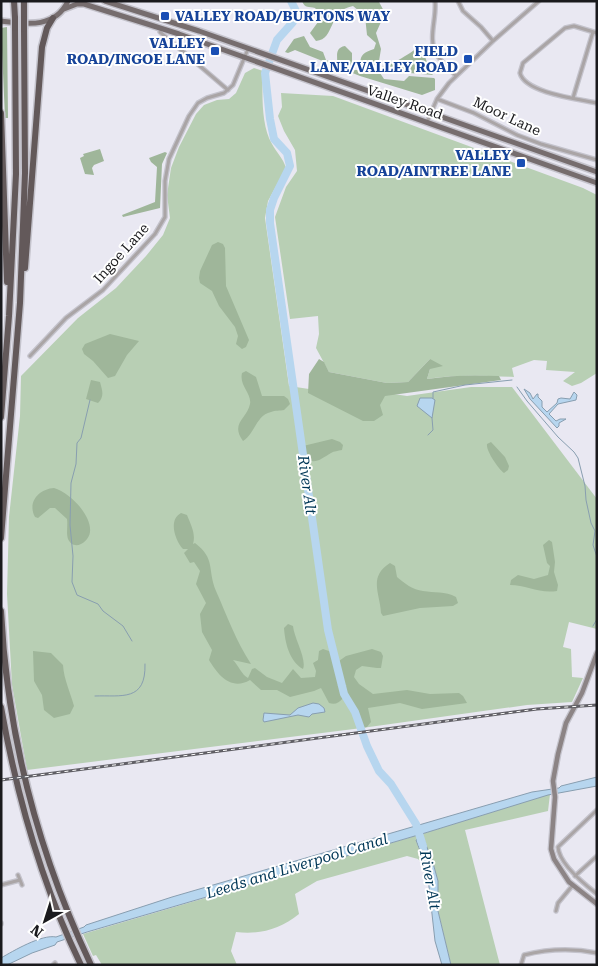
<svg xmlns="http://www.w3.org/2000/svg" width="598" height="966" viewBox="0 0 598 966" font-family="'Roboto Serif',serif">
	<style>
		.green { fill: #b8cfb4 }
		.forest { fill: #9fb69a }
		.water { fill: #b7d6ef; stroke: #889eb0 }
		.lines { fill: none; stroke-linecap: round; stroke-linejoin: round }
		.stream { stroke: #889eb0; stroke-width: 1 }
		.river { stroke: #b7d6ef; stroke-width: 8 }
		.minor-casing { stroke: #c4c3cc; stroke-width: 5.5 }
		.secondary-casing { stroke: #c4c3cc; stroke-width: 7 }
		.primary-casing { stroke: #c4c3cc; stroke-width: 8 }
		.motorway-casing { stroke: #c4c3cc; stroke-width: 9 }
		.minor { stroke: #aaa5a6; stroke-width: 3 }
		.secondary { stroke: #8c8485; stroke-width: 4.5 }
		.primary { stroke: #766d6e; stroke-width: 5 }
		.motorway { stroke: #63595a; stroke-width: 6 }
		.rail-casing { stroke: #605f65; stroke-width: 3 }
		.rail { stroke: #fff; stroke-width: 1; stroke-dasharray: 4; stroke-linecap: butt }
		.motorway-bridge-casing { stroke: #c4c3cc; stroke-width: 9; stroke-linecap: butt }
		.motorway-bridge { stroke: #63595a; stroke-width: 6 }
		.transit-dot { fill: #1a4fb4; stroke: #fff; stroke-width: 2 }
		.labels { text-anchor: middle; stroke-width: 4; stroke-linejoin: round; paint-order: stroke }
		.transit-label { font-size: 14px; font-weight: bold; fill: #164399; stroke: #fff; text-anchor: end }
		.street-label { font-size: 14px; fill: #1a1a1d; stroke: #fff }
		.water-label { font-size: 15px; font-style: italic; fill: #003757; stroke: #fff }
	</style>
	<rect width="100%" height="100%" fill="#e9e8f2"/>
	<path class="green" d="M254 68 263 71C262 92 261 126 272 144 277 153 283 158 286 168L268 201 265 218 289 386 309 389 380 392 407 396 471 387H512L597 499V629L569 622 563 647 571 649 572 677 583 678 572 702 527 705 362 728 27 770 12 685 7 594 9 517 20 416 21 376 78 318 116 288 146 256 163 235 170 218 167 195 171 168 179 147 196 114 204 105 217 100 229 99 236 93 245 73Z
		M281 93 333 96 583 188 597 195V373L581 383 572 386 563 381 575 372 546 370 547 361 534 360 512 368 514 377C484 376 456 374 427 379L430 369V359L408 382 387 383 329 372 316 348 319 334 318 316 290 319 275 217 286 187 297 171 295 150 284 131 278 116 282 107Z
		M550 794 548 811 465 830 500 965H451L438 911V881L433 863 416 840 427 869 418 859 407 856 317 881 295 894 299 914C280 929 260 935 236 932L231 951 237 965H102L96 955 93 956 83 934 425 833Z"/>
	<path class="forest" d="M302 1 379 2 385 13 376 33 381 49 378 67C387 69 414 51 421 45 424 52 429 71 433 75L375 70V72L380 73 384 79 404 81 409 76 434 78 435 79V90L422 95 360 76 295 50 288 53 285 52 294 39 304 36 310 47 323 52 326 60 337 64C338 57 334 48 345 46L352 53V70H361C359 57 361 53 374 49L376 43 367 35 365 16 353 6C327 11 336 39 316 41L310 33 318 22 319 13 315 8C309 6 305 9 302 1Z
		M7 27 8 118H5L1 28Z
		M100 149 104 161 94 165 92 168 94 175 85 174 80 158 84 156 83 154Z
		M165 152 167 153 162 164 160 208 123 217 122 215 155 202 157 167 151 162 149 158Z
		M218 242 223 244 225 248 226 286 249 340 246 347 242 349 236 344 238 336 235 327 219 306 212 291 200 283 199 278 200 271 212 245Z
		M110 334 139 341 127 355 115 376 108 378 93 361 84 354 82 349 85 344Z
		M319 359 324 362 329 372 387 383 408 382 430 359 443 366 430 369 427 379C452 375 474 375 499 376L501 380 385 396 380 405 383 415 374 421H363L308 393 309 374Z
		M246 371 256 377 262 396H284L288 399 290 404 284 410C280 411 275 410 271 412 256 415 255 434 243 441 230 423 247 419 250 404 252 393 239 386 242 373Z
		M91 380 100 382C102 390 105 396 98 403L86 399Z
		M332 439 340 442 343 445 342 450C338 451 334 451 331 453 321 459 315 465 305 458L303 446Z
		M491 442 505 457 509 466 508 470 504 473C498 468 486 451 487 444Z
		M54 488C69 492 92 515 90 532 89 542 74 552 68 539 66 533 68 525 67 519L55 508H50L38 518 35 517C27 502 39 489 54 488Z
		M181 513 187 515C191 525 196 534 193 544L195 543C216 559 207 569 216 591 227 616 236 641 251 664L233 660C238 665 242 675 248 678L252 669 255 668 267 677 282 683 293 669 301 678 315 677 316 671 313 663 318 660 319 651 323 649 332 652 340 685 337 686H340L343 698C339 703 335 705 329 703L321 688 314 691 290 697 277 690H261L250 680C231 691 218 675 209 660L212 650 202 632 200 614 206 603 196 584 200 571 194 562 190 563 184 553 188 549H183C175 540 168 520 181 513Z
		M549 540 552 542 555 562 554 572 558 585 557 591C540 594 526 585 510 585L511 580 518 575 534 579 548 575 550 566 547 563 543 545Z
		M390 563 395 566 397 577C404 583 413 590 423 591 434 593 445 591 456 597L458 603 453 606 420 608 383 616 381 613C380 593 368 577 390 563Z
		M288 624 293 626C294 638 307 659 303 669 289 661 285 642 284 628Z
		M372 649 381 652 383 656 381 668H377L362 666 356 670 354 677 359 684 373 694 407 690 430 694 459 693 463 696 467 703 422 709 400 703 368 708 371 722 367 727 362 728C358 713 346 699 345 686L347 685H345L339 661 346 656Z
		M33 651 51 653 63 665C64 680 70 691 74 706L70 714 54 718 44 710 42 695 34 681Z"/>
	<path class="water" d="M524 389 530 393 533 399 537 394H538V397L542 401V407L547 412 557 403 558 399 561 398 570 399 574 392 577 395 576 400 558 404 549 414 556 421 560 419H566L559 423V426L557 428 530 399Z
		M420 398H432L435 400 432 418 417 406Z
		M313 703 319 704 324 708 325 712 312 714 309 717 298 715 264 722 263 720 264 713 290 715 298 708Z
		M597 777V786L548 795 425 833 87 932 57 942 55 945 32 953 7 965H1V958C13 951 42 934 56 937L84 927 86 925 172 897 532 792 559 788 561 786Z
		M423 837 433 863 438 881V911L451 965H442L435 941 427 869 416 840Z"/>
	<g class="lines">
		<path class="stream" d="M517 387 527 401 558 437 574 452 578 458 585 486 586 500 591 523 595 531 593 545 597 557
			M433 398V392L465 385 512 380
			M90 400 81 438 77 443 76 464 71 483 70 525 73 556 72 582 77 595 98 604 103 611 123 626 132 641
			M428 435 433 430 432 418
			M593 626 597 619
			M95 696C122 695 146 702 145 664"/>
		<path class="river" d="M291 1 296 11 293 22 277 40 265 73 270 119 274 139 287 153 290 166 274 198 270 210V223L328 630 344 694 355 712 367 746 379 771 391 784 416 824 423 846"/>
		<g class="minor-casing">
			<path id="minor" d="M435 1C437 19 427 39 437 55 442 63 450 69 456 76
				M458 1 463 11 481 27 493 41
				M160 32 228 90
				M597 33 574 26 565 28 523 63 520 73C525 93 578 99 597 103
				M573 98 593 32
				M437 99 474 113 517 135 541 144 597 160
				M427 122 437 99 449 83 493 41 539 1
				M30 356 66 318 103 290 155 234 165 217V181L169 159 189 116 198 103 207 98 224 93 233 85 248 49
				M597 810 558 847C559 864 584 884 597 894
				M18 875 22 885
				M575 876 597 856
				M1 885 20 880
				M556 911 558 903 573 885
				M1 923V924
				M53 965 55 963
				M521 965 524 955C548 949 572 948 597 953"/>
		</g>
		<g class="secondary-casing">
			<path id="secondary" d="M597 653 582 693 566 723 558 754 553 781 555 797 551 849 554 859 569 882 597 904"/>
		</g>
		<g class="primary-casing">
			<path id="primary" d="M105 1 199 31 597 172
				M64 9 77 4H84L179 34 597 183
				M1 21C26 24 55 29 68 1"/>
		</g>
		<g class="motorway-casing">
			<path id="motorway" d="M14 1 15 18
				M24 1V19
				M1 113 7 282
				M25 268 42 47 47 28 53 18
				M1 417 9 316 16 174 15 28
				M1 538 20 303 25 173 24 29
				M1 611C7 734 38 853 91 965
				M1 707C17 797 41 883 81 965"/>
		</g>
		<use href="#minor" class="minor"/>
		<use href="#secondary" class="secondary"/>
		<use href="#primary" class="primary"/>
		<use href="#motorway" class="motorway"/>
		<g class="rail-casing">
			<path id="rail" d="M1 780 537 709 597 705"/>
		</g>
		<use href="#rail" class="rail"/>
		<g class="motorway-bridge-casing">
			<path id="motorway-bridge" d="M15 18V28
				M24 19V29"/>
		</g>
		<use href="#motorway-bridge" class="motorway-bridge"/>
	</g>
	<g class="transit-dot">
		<rect x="160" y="11" width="10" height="10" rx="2.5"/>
		<rect x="210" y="46" width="10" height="10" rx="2.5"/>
		<rect x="463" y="54" width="10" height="10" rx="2.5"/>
		<rect x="516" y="158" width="10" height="10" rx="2.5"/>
	</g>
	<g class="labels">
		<g class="transit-label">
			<text x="175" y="21" text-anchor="start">VALLEY ROAD/BURTONS WAY</text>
			<text x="205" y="48">VALLEY<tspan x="205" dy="16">ROAD/INGOE LANE</tspan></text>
			<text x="458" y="56">FIELD<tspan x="458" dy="16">LANE/VALLEY ROAD</tspan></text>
			<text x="511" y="160">VALLEY<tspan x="511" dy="16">ROAD/AINTREE LANE</tspan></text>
		</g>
		<g class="street-label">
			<text transform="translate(405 102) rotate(19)" y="5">Valley Road</text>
			<text transform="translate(507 116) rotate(25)" y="5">Moor Lane</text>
			<text transform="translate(121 253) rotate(-48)" y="5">Ingoe Lane</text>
		</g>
		<g class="water-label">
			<text transform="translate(307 485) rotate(82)" y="5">River Alt</text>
			<text transform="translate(297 866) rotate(-17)" y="5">Leeds and Liverpool Canal</text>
			<text transform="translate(430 880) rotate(80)" y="5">River Alt</text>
		</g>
	</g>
	<rect width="598" height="966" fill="none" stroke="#1a1a1d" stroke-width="5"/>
	<g transform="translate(45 921) rotate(219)" stroke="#ffffff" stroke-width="4" paint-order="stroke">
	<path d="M0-4L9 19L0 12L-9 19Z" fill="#1a1a1d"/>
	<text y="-8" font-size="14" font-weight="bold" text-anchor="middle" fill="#1a1a1d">N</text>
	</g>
</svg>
